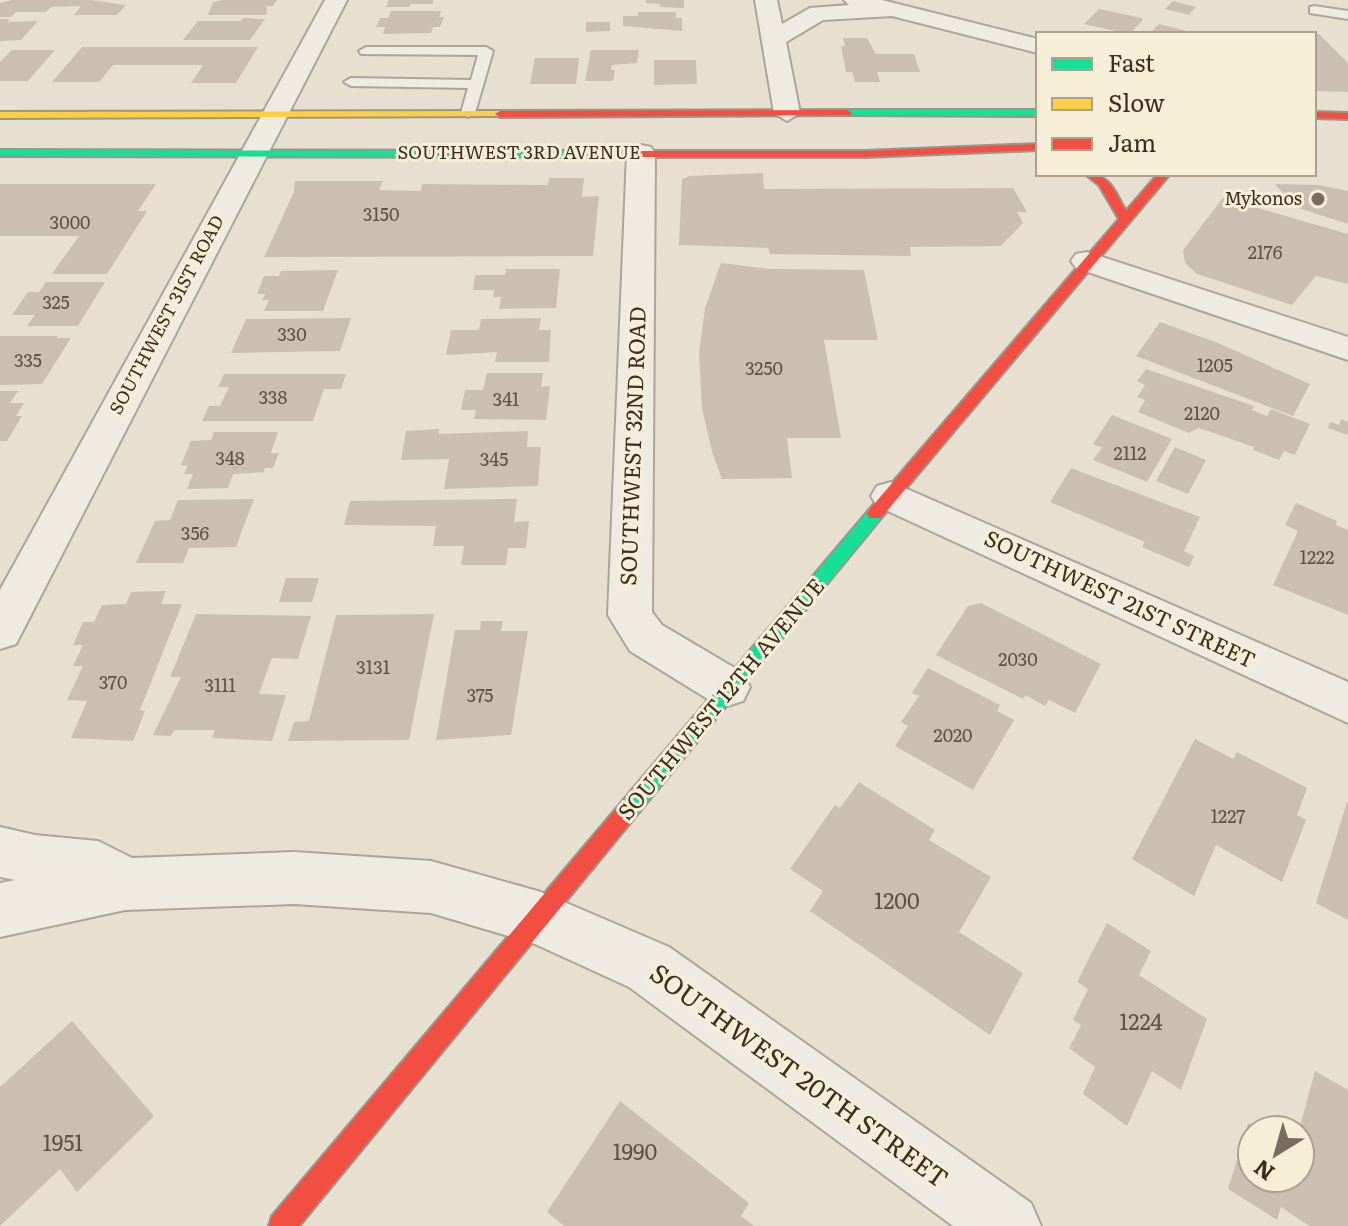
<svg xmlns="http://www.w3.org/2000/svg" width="1348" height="1226" viewBox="0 0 1348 1226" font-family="Literata,serif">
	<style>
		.building { fill: #cbbfb2 }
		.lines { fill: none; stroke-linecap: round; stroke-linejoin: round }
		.lane-casing { stroke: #ada599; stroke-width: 4 }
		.street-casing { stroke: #ada599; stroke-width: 4 }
		.fast-casing { stroke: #9c958a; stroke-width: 4 }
		.slow-casing { stroke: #9c958a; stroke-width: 4 }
		.jam-casing { stroke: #9c958a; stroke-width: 4 }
		.lane { fill: #efebe3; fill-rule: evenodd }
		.street { fill: #efebe3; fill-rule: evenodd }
		.fast { fill: #16e098; fill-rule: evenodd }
		.slow { fill: #ffcf43; fill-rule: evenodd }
		.jam { fill: #f24e42; fill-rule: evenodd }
		.poi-dot { fill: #786c5e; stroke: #f7eed8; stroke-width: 3 }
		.labels { text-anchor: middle; stroke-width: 6; stroke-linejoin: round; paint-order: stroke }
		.far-street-label { font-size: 18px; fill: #3d2e20; stroke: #f7eed8 }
		.far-poi-label { font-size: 18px; fill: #3d2e20; stroke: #f7eed8; text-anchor: end }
		.number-label { font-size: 18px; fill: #605244 }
		.street-label { font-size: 22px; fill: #3d2e20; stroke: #f7eed8 }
		.near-number-label { font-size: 22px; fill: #605244 }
		.near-street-label { font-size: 26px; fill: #3d2e20; stroke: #f7eed8 }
	</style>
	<rect width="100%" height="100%" fill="#e7e0d1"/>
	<path class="building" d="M11 0H91L126 5 117 15H74L81 6 51 7 46 12H16L11 17H0V3Z
		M223 0H277L273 6H267L266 15H208L213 2Z
		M389 0H433V4H411L409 7H386Z
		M646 0H684V8L660 7V4L646 3Z
		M1173 1 1196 7 1189 15 1165 9Z
		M1099 9 1142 18 1143 20 1129 34 1084 24Z
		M391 11H441L439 17H444L440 27H433L431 33 383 34 385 27H376L380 18H388Z
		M638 12H676V18H682V31L623 26V16H638Z
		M243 18 265 19 250 40H183L198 21H241Z
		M0 19H10L7 22 38 21 21 40 0 41Z
		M586 22H610V31L586 32Z
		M1159 24 1195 33V34H1149Z
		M1314 34H1319L1348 63V92L1314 91Z
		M843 38H867L876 54H914L920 72H877L880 82H855L852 72H846L841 46H845Z
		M82 47H258L236 83H191L203 65H113L99 82H52Z
		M12 50H55L28 81H0V62Z
		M591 50H639L637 63 612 65 611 70H615L613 81H585Z
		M535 58H579L576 84H530Z
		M654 60H696L697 84 654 85Z
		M763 173 764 189 1013 188 1027 212H1017L1023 223 1001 246 910 247 911 256 770 254 768 248 679 245 682 179 690 176Z
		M549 178H584L582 197 599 196 593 256 264 257 294 192 295 181H383L379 190 421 191 422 184 548 185Z
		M0 184H156L138 211H147L107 274H52L79 236H0Z
		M1275 184 1319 185 1348 191V224L1295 207Z
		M1223 198 1348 234V284L1316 276 1292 305 1197 274 1185 263 1183 250Z
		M721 263 770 269 864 270 878 340H824L841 438H787L792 478 722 479 713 455 702 409 699 352 705 308Z
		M506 269H560L556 308 499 309 501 297H493L494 290H473L475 275H505Z
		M338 270 323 311H264L269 300H262L265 294H257L264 276H279L281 271Z
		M46 282H105L78 326H27L35 315H12L28 292H39Z
		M351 318 340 351 231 353 246 319Z
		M541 318 539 330H551L549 362H495L497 352 446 355 451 330H479L481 319Z
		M1160 322 1218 343 1310 384 1293 416 1136 356Z
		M0 336H58L56 338H71L42 384 0 385Z
		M1146 369 1254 406 1252 410 1267 416 1271 409 1310 424 1295 455 1284 451 1279 460 1253 450 1254 447 1199 428 1189 433 1138 412 1145 400 1137 397 1145 385 1137 381Z
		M487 373H543L541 387 550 386 546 420 474 419 476 410H461L465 390H483Z
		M224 374H346L341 389H324L313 421H202L209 406H220L229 387H218Z
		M0 391H18L10 403H24L16 416H22L7 441H0Z
		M1112 415 1172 439 1147 482 1093 460 1102 448 1093 444Z
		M1341 419 1348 422V435L1328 428 1330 422 1339 425Z
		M439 429V434L528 431 527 447H541L538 486 444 489 449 459 401 460 406 431Z
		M214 432H278L271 453H279L273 468H265L264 472 233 474 228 488 187 489 193 474H184L188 466 181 465 191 441 211 440Z
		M1175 447 1206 460 1188 494 1156 481Z
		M1071 468 1200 517 1184 551 1194 556 1189 567 1142 547 1145 542 1050 502Z
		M254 499 236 547 189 548 183 563H136L155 521 170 520 178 500Z
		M517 499 514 522 529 521 526 548H508L506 565H461L464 546H433L436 526 344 525 350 501Z
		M1296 503 1337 521 1336 525 1348 530V615L1273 585 1298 531 1285 525Z
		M286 578H319L312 602H279Z
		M166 591 161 604H182L140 710 145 711 133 741 71 738 87 701 67 700 83 666H73L83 645H73L83 622H94L102 605 126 604 131 592Z
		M981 603 1101 664 1075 713 1049 700 1045 706 1025 695 1023 699 936 655 968 606Z
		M196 614 311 616 298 659 272 658 259 694 286 695 272 741 212 738 215 730H174L171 736 153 735 181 677H170Z
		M434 614 409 740 288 741 294 722 309 721 336 615Z
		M481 621H503L501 631H528L511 735 436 740 455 630H480Z
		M928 668 1000 705 997 711 1014 720 973 790 895 746 908 726 901 722 919 696 912 693Z
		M1195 739 1233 759 1237 752 1307 788 1297 815 1306 820 1282 882 1216 845 1194 896 1132 859Z
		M859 782 935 830 929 840 991 877 959 932 1023 973 990 1035 810 911 823 891 790 869 835 805 840 808Z
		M1347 802H1348V920L1316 903Z
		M1107 923 1151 951 1139 975 1207 1019 1181 1090 1152 1071 1127 1126 1083 1094 1095 1067 1069 1048 1081 1025 1073 1020 1088 989 1077 982Z
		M72 1021 154 1116 77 1192 60 1169 0 1226V1087Z
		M1315 1071 1348 1090V1226H1309L1281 1207 1277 1220 1228 1189 1248 1123 1259 1130H1252V1178H1300L1299 1130Z
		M620 1101 749 1203 741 1216 754 1226H564L547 1212Z"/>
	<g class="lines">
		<g class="lane-casing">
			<path id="lane" d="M1314 6 1348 11V19L1310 13V7Z
				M486 47 493 51 475 113 468 117 461 113 468 88 351 86 344 82 351 78 471 80 478 55 361 54 359 51 366 47Z"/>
		</g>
		<g class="street-casing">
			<path id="street" d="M325 0H347L16 644 0 649V590Z
				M755 0H777L782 24 810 8 849 5 844 0H882L1038 39V53L892 16 823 20 786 42 800 113 787 121 774 113Z
				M641 145 651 147 655 153 652 612 662 625 743 673 750 687 743 701 727 706 711 701 630 651 608 615 627 153 631 147Z
				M1087 252 1348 337V360L1076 268 1071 261 1076 254Z
				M891 482 1348 682V723L877 506 871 496 877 486Z
				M0 827 35 835 98 841 132 858 294 852 431 861 541 892 669 947 1031 1203 1041 1226H953L629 987 535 944 431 913 294 904 125 910 0 937V883L15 880 0 877Z"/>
		</g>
		<g class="fast-casing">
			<path id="fast" d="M847 110H1038V116L843 115 842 113Z
				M0 150 604 151 610 154 604 157 0 156Z
				M875 508 881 510 883 514 881 518 635 817 628 820 621 817 618 810 621 803 869 510Z"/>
		</g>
		<g class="slow-casing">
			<path id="slow" d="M500 111 504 112V116L0 118V112Z"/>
		</g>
		<g class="jam-casing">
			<path id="jam" d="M847 110 852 113 851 115 500 117 495 114 500 111Z
				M1314 112 1348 113V119L1314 118Z
				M1038 144V150L865 157H604L598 154 604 151H865Z
				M1085 174C1111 174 1114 191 1126 211L1158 174H1170L881 518H869L867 514 869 510 1119 219 1099 185Z
				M628 800 635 803 638 810 635 817 299 1226H269L272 1216 621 803Z"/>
		</g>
		<use href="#lane" class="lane"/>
		<use href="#street" class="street"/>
		<use href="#fast" class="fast"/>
		<use href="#slow" class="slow"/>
		<use href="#jam" class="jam"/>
	</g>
	<circle class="poi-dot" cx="1318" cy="199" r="8"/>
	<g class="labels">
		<g class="far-street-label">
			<text x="519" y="159">SOUTHWEST 3RD AVENUE</text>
			<text transform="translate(167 315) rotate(-62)" y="6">SOUTHWEST 31ST ROAD</text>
		</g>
		<g class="far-poi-label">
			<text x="1302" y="205">Mykonos</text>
		</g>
		<g class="number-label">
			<text x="381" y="221">3150</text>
			<text x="70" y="229">3000</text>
			<text x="1265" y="259">2176</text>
			<text x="56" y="309">325</text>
			<text x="292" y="341">330</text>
			<text x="28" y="367">335</text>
			<text x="1215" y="372">1205</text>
			<text x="764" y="375">3250</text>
			<text x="273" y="404">338</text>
			<text x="506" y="406">341</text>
			<text x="1202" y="420">2120</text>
			<text x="1130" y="460">2112</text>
			<text x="230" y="465">348</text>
			<text x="494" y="466">345</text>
			<text x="195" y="540">356</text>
			<text x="1317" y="564">1222</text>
			<text x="1018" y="666">2030</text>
			<text x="373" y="674">3131</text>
			<text x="113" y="689">370</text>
			<text x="220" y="692">3111</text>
			<text x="480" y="702">375</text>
			<text x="953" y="742">2020</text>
			<text x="1228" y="823">1227</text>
		</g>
		<g class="street-label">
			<text transform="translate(633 446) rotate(-88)" y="8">SOUTHWEST 32ND ROAD</text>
			<text transform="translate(1120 599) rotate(25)" y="8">SOUTHWEST 21ST STREET</text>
			<text transform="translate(721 699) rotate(-50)" y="8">SOUTHWEST 12TH AVENUE</text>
		</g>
		<g class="near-number-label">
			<text x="897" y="909">1200</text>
			<text x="1141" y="1030">1224</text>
			<text x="63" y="1151">1951</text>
			<text x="635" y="1160">1990</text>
		</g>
		<g class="near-street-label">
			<text transform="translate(799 1076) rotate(36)" y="9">SOUTHWEST 20TH STREET</text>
		</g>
	</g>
	<rect x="1036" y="32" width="280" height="144" fill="#f7eed8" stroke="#ada18e" stroke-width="2"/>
	<rect x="1052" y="58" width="40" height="12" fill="#16e098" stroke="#ada18e" stroke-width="2"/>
	<text x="1108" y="72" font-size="24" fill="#3d2e20">Fast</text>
	<rect x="1052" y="98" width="40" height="12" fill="#ffcf43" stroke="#ada18e" stroke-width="2"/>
	<text x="1108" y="112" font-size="24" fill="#3d2e20">Slow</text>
	<rect x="1052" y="138" width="40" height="12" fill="#f24e42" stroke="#ada18e" stroke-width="2"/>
	<text x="1108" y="152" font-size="24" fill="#3d2e20">Jam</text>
	<g transform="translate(1276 1154) rotate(217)"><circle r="38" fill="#f7eed8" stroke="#ada18e" stroke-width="2"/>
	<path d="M0-6L14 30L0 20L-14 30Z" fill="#786c5e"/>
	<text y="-12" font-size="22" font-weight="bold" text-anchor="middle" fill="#3d2e20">N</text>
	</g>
</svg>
